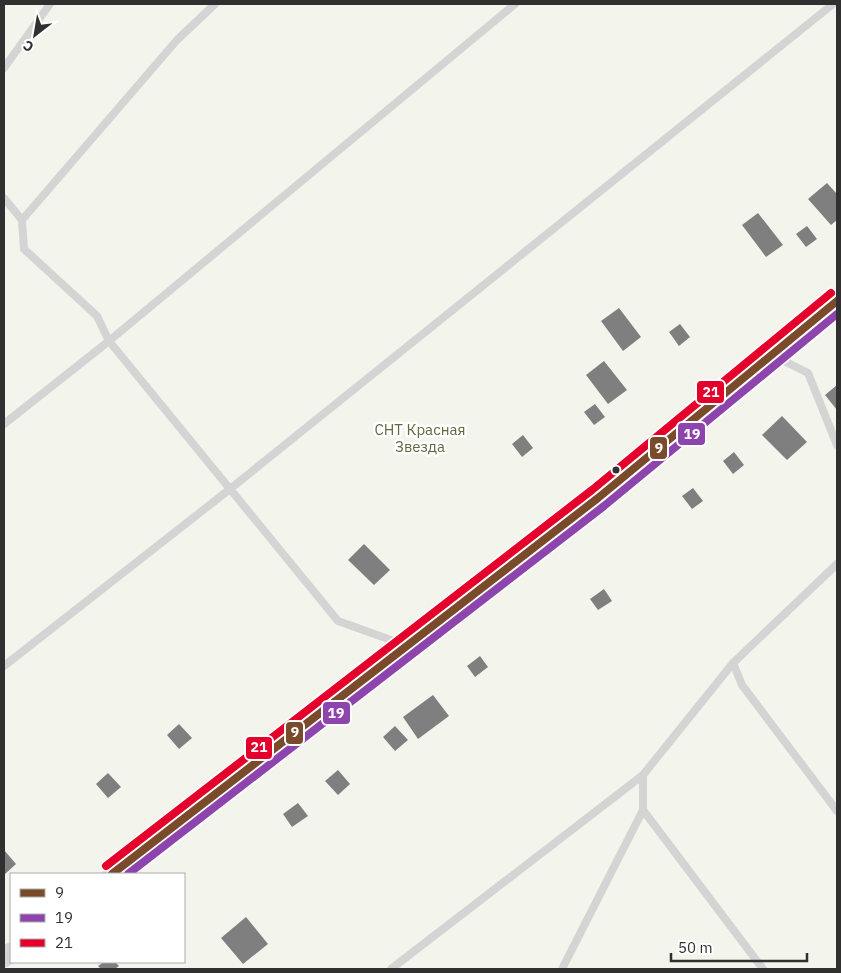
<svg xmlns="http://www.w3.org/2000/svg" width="841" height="973" viewBox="0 0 841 973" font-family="'IBM Plex Sans',sans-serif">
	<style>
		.green { fill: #f3f5ed; fill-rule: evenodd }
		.building { fill: #7f7f7f }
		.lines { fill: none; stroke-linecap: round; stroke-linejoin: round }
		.service { stroke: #d4d4d4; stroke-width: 8 }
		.tertiary { stroke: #d4d4d4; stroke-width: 19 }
		.bus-1-casing { stroke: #fff; stroke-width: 11 }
		.bus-2-casing { stroke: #fff; stroke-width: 11 }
		.bus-3-casing { stroke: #fff; stroke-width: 11 }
		.bus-1 { stroke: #7a4b2a; stroke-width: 8 }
		.bus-2 { stroke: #8e44ad; stroke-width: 8 }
		.bus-3 { stroke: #e4002b; stroke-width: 8 }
		.bus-dot { fill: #303030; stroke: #fff; stroke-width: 2 }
		.labels { text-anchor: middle; stroke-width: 5; stroke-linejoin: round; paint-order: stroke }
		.park-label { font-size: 15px; fill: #5d6b3e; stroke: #fff }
		.line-badge { stroke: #fff; stroke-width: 2 }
		.badge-label { font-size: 14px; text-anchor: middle; font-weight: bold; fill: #fff }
	</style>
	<rect width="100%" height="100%" fill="#fff"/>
	<path class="green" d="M4 4H837V969H4ZM11 874H184V962H11Z"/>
	<path class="building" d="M827 183 837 194V220L831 225 808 199Z
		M758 213 783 245 766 257 742 225Z
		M807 226 817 239 806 247 796 234Z
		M619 308 641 337 623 351 601 321Z
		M680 324 690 337 679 346 669 332Z
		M604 361 627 390 608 404 586 375Z
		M837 385V410L825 395Z
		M595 404 605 417 594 425 584 412Z
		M782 416 807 442 787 460 762 435Z
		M523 435 533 448 522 457 512 444Z
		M734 452 744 465 733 474 723 461Z
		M693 488 703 501 692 509 682 496Z
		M364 544 390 570 374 585 348 560Z
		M604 589 612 601 598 610 590 599Z
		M480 656 488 667 475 677 467 666Z
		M433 695 449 716 418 739 403 717Z
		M179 724 192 738 179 749 167 735Z
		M395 726 408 740 395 751 383 737Z
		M338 770 350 784 338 795 325 781Z
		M108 773 121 787 108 798 96 784Z
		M298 803 308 816 292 827 283 814Z
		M4 850 16 864 4 875Z
		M246 917 268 944 243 964 221 938Z
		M104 962H115L119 966 115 969H101L98 966Z"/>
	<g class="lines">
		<path class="service" d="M4 68 50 4
			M4 198 22 220 24 249 97 316 109 341 338 621 405 645
			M22 220 177 40 215 4
			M772 355 808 373 837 445
			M4 424 109 341 515 4
			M837 564 733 663 742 685 837 811
			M733 663 643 775V810L763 969
			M4 666 230 489 833 4
			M391 969 643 775
			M562 969 643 810"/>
		<path class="tertiary" d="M112 874 598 498 837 301
			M4 958 11 952"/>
		<g class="bus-1-casing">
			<path id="bus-1" d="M112 874 598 498 837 301"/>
		</g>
		<g class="bus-2-casing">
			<path id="bus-2" d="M128 874 604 506 837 314"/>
		</g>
		<g class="bus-3-casing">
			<path id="bus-3" d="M106 866 592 490 831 293"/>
		</g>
		<use href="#bus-1" class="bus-1"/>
		<use href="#bus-2" class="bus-2"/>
		<use href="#bus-3" class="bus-3"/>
	</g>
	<circle class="bus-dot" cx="616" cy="470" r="4.5"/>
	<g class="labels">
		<g class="park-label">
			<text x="420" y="435">СНТ Красная<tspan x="420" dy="17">Звезда</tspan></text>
		</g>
	</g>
	<g class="line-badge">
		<rect x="696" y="380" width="29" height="24" rx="5" fill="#e4002b"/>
		<rect x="677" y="422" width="29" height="24" rx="5" fill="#8e44ad"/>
		<rect x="649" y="436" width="19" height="24" rx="5" fill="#7a4b2a"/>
		<rect x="322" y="701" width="29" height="24" rx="5" fill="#8e44ad"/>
		<rect x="285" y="721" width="19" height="24" rx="5" fill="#7a4b2a"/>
		<rect x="245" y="736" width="28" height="24" rx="5" fill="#e4002b"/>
	</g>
	<g class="badge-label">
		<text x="711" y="397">21</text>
		<text x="692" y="439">19</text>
		<text x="659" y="453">9</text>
		<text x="336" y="718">19</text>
		<text x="295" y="737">9</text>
		<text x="259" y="752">21</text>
	</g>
	<rect width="841" height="973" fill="none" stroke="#303030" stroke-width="10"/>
	<rect x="10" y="873" width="175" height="90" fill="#ffffff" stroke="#acacac"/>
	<rect x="20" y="889" width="25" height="8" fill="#7a4b2a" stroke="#acacac"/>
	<text x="55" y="898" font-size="15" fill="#303030">9</text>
	<rect x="20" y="914" width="25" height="8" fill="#8e44ad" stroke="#acacac"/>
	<text x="55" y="923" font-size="15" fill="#303030">19</text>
	<rect x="20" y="939" width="25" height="8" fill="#e4002b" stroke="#acacac"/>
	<text x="55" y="948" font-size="15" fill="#303030">21</text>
	<g transform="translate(35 35) rotate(211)" stroke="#ffffff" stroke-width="4" paint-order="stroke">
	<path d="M0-4L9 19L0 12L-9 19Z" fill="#303030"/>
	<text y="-8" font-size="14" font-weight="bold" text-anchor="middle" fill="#303030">С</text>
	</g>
	<path d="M671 953v8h136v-8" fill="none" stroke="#303030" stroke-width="2.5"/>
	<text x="678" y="953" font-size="15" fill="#303030" stroke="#ffffff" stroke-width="4" paint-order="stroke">50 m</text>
</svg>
